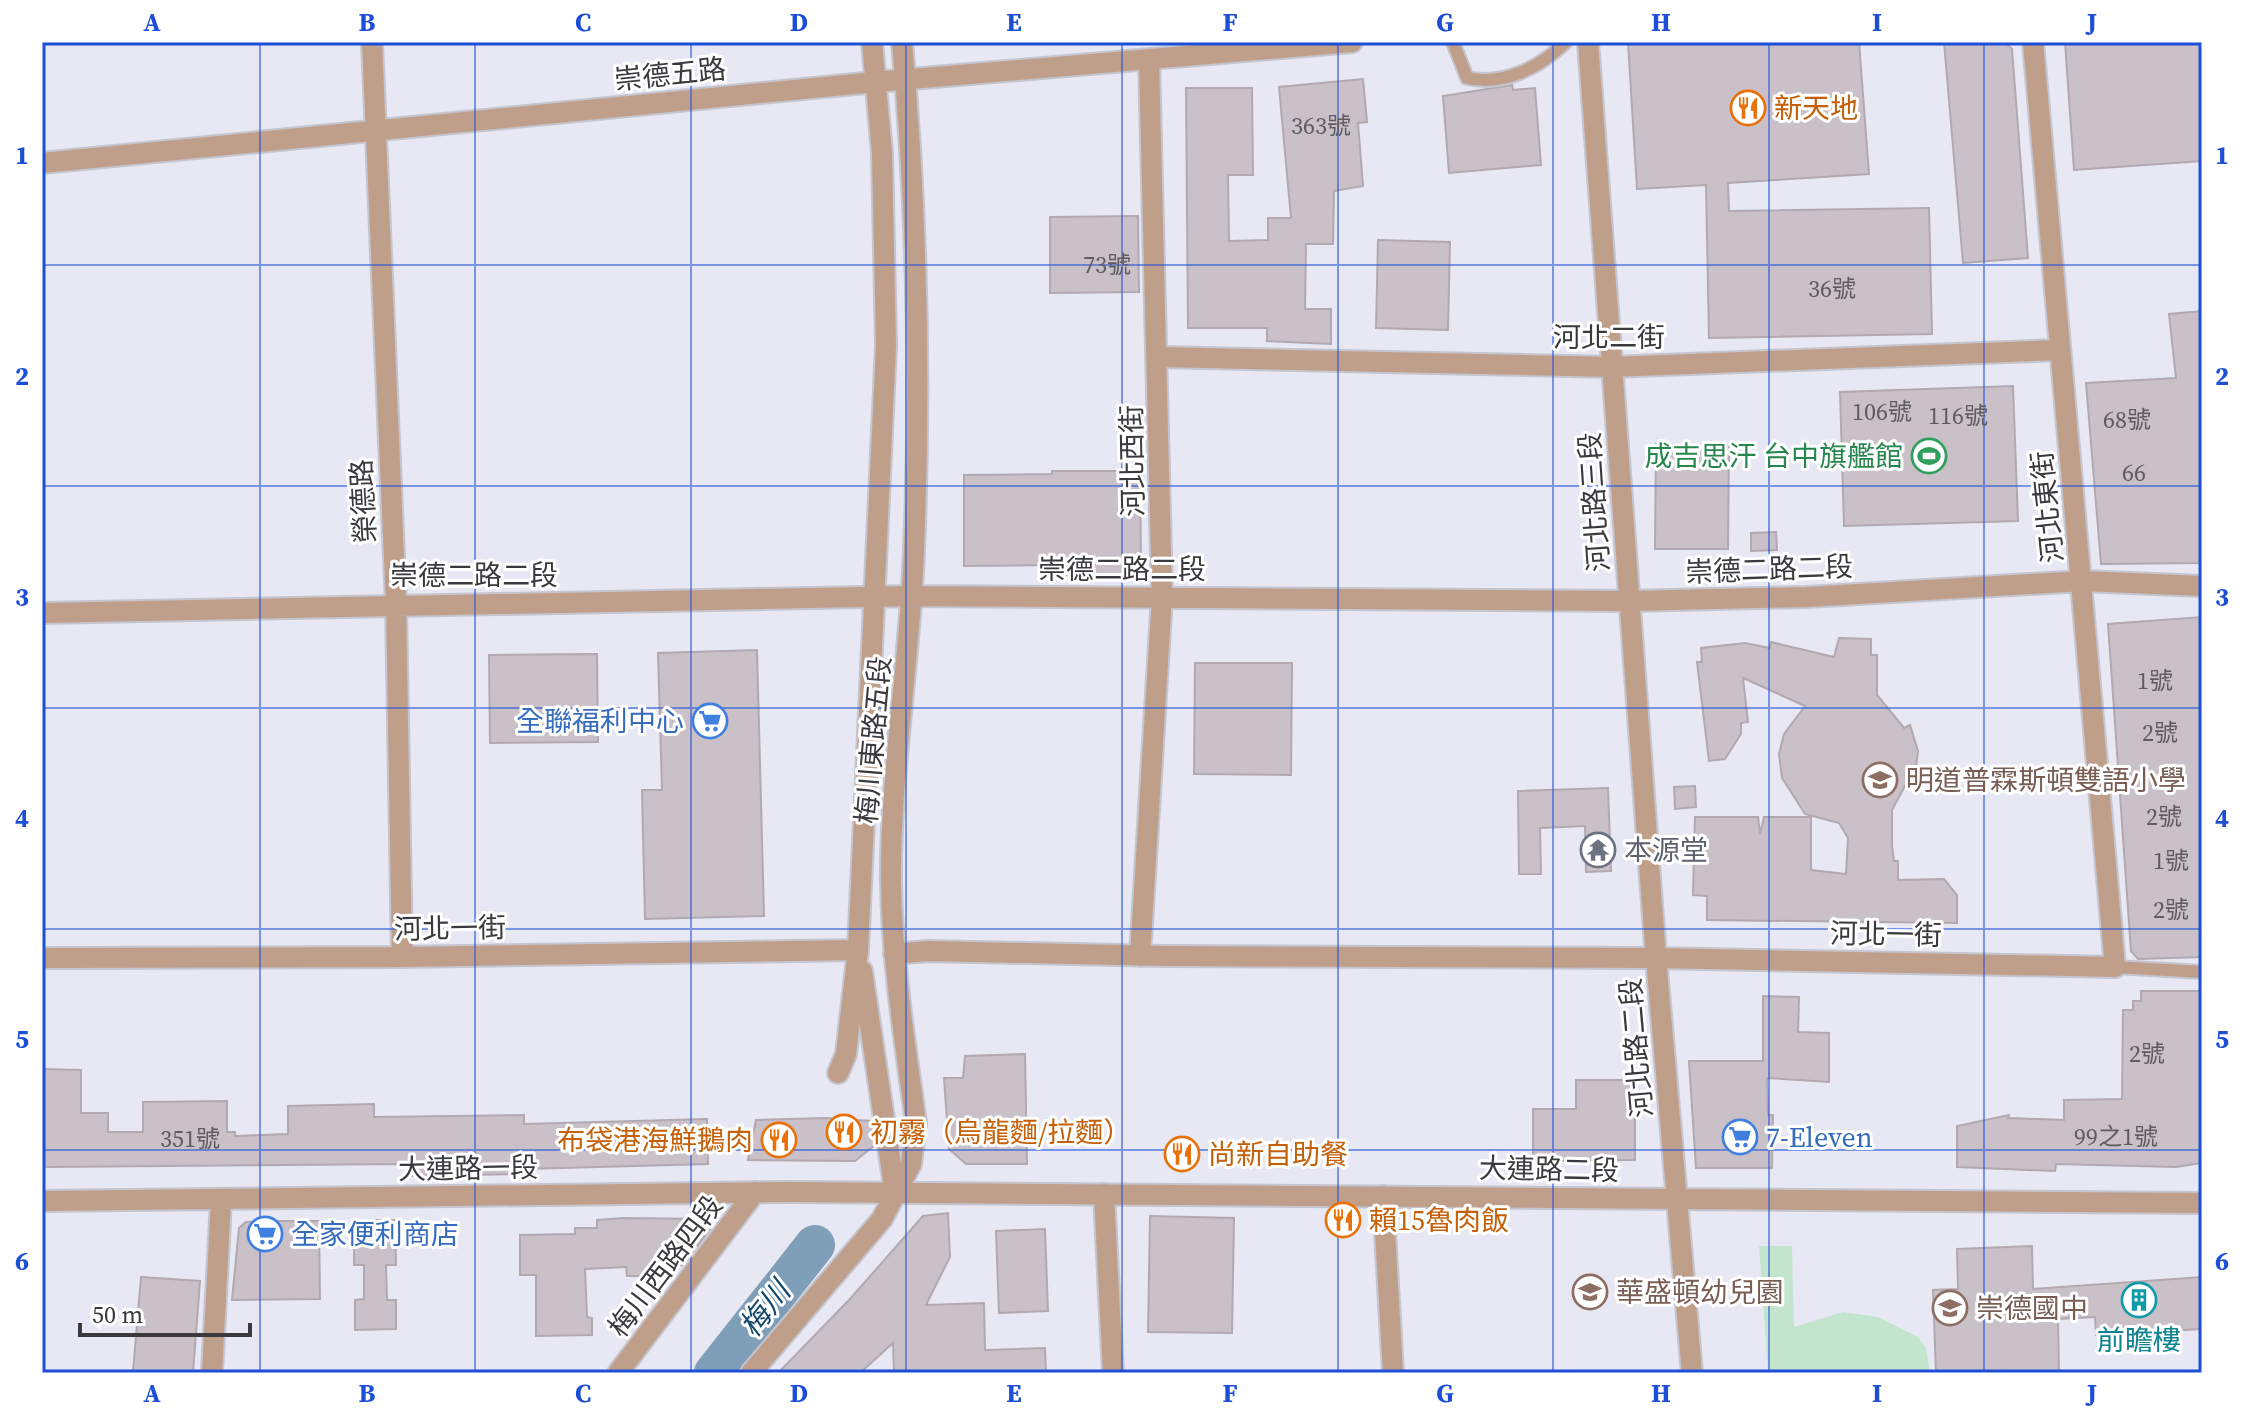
<svg xmlns="http://www.w3.org/2000/svg" width="2244" height="1415" viewBox="0 0 2244 1415" font-family="'Source Serif 4','Noto Sans TC',serif">
	<style>
		.green { fill: #c3e5cd }
		.lines { fill: none; stroke-linecap: round; stroke-linejoin: round }
		.river { stroke: #7f9eb7; stroke-width: 40 }
		.building { fill: #cac1c8; stroke: #b2a8af; stroke-width: 2 }
		.lane-casing { stroke: #c4c5cf; stroke-width: 16 }
		.street-casing { stroke: #c4c5cf; stroke-width: 24 }
		.lane { stroke: #c09f8a; stroke-width: 12 }
		.street { stroke: #c09f8a; stroke-width: 20 }
		.grid { fill: none; stroke: #1d4ed8; stroke-width: 2; stroke-opacity: 0.55 }
		.labels { text-anchor: middle; stroke-width: 6; stroke-linejoin: round; paint-order: stroke }
		.number-label { font-size: 24px; fill: #5e5c60 }
		.street-label { font-size: 28px; fill: #3a3a3e; stroke: #fff }
		.food-label { font-size: 28px; fill: #c56008; stroke: #fff; text-anchor: start }
		.leisure-label { font-size: 28px; fill: #27864d; stroke: #fff; text-anchor: end }
		.shop-label { font-size: 28px; fill: #366cbe; stroke: #fff; text-anchor: start }
		.education-label { font-size: 28px; fill: #785e54; stroke: #fff; text-anchor: start }
		.worship-label { font-size: 28px; fill: #5b616d; stroke: #fff; text-anchor: start }
		.culture-label { font-size: 28px; fill: #0d838f; stroke: #fff }
		.water-label { font-size: 30px; font-style: italic; fill: #13486b; stroke: #fff }
		.neatline { fill: none; stroke: #1d4ed8; stroke-width: 3 }
		.grid-label { font-size: 26px; text-anchor: middle; font-weight: bold; fill: #1d4ed8 }
	</style>
	<rect width="100%" height="100%" fill="#e7e8f3"/>
	<path class="green" d="M1759 1246H1792L1794 1327 1843 1312 1878 1317 1918 1337 1926 1348 1930 1373H1768Z"/>
	<g class="lines">
		<path class="river" d="M714 1373 815 1245"/>
	</g>
	<path class="building" d="M1628 42H1859L1869 174 1728 183 1729 211 1929 208 1932 334 1709 338 1706 185 1637 189Z
		M1944 42H2004L2012 49 2028 258 1963 263Z
		M2065 42H2202V161L2074 170Z
		M1363 79 1367 122 1358 123 1363 186 1334 191 1333 244H1306L1305 309H1331V344L1267 341V328H1188L1186 88H1252L1253 175H1228L1229 241 1268 240V218H1291L1279 87Z
		M1512 85 1513 90 1535 88 1541 165 1449 173 1443 96Z
		M1138 216 1139 292 1050 293V217Z
		M1378 240 1450 242 1448 330 1376 328Z
		M2202 311V563L2101 564 2086 383 2176 378 2169 314Z
		M2013 386 2018 521 1844 526 1840 392Z
		M1656 444 1729 445 1728 549H1655Z
		M1052 471H1140L1141 566 1133 574 1052 575V565L964 566V475L1052 474Z
		M1776 532 1777 550 1751 551V533Z
		M2202 617V957L2138 959 2131 951 2108 624Z
		M1839 638 1871 639V655H1877V695L1904 728 1910 725 1918 751 1914 784 1907 782 1892 810V846L1894 861H1898V880L1944 879 1957 895V923L1707 920V896L1693 895 1695 817H1758L1760 834 1764 817H1811V870L1846 874 1848 838 1839 823 1805 814 1782 778 1779 754 1784 734 1805 706 1743 678 1748 722 1741 723V734L1725 759 1709 761 1697 662H1702L1701 648 1745 643 1770 648 1771 642 1834 657Z
		M757 650 764 916 645 919 642 790H662L658 653Z
		M597 654 598 742 490 743 489 655Z
		M1195 663H1292L1291 775 1194 774Z
		M1695 786 1696 807 1675 809 1674 787Z
		M1608 788 1611 871 1586 872 1585 826 1540 828 1541 874H1519L1518 791Z
		M2141 991H2202V1163L2176 1167 2056 1164 2055 1171 1957 1167V1126L2009 1115 2008 1118 2064 1120V1100L2122 1099 2123 1010H2133V1001H2141Z
		M1763 996 1799 997 1798 1032 1829 1033V1082L1767 1078 1768 1115H1773L1772 1168H1696L1689 1061H1763Z
		M1025 1054 1027 1164H966L949 1149 944 1078H963L965 1056Z
		M42 1069 81 1070V1113H108V1132H143V1102L227 1101V1132H235V1136L288 1134V1106L374 1104V1117L524 1115V1124L707 1119 708 1164 524 1169V1174L408 1176 407 1164 48 1167 42 1166Z
		M1576 1080H1635V1160L1533 1161V1109H1576Z
		M826 1118 871 1121 875 1145 855 1161 748 1160 756 1120Z
		M948 1213 950 1257 926 1305 984 1303 985 1350 1045 1348 1046 1373H894L893 1343 860 1373H778L849 1300 923 1216Z
		M1150 1216 1234 1218 1232 1333 1148 1332Z
		M625 1218 705 1219 711 1228 683 1265 661 1268 643 1276H627L626 1267 585 1269 587 1317 592 1318V1335L536 1336V1275H520V1235L575 1234V1228H597V1220Z
		M354 1220H395L396 1265H386L387 1300H396V1329L355 1330V1300L364 1299V1265H354Z
		M269 1221H319L320 1299 232 1300 239 1228 246 1222Z
		M1045 1229 1048 1311 999 1313 996 1231Z
		M2032 1246 2033 1289 2202 1277V1329L2096 1335 2095 1317 2058 1319 2059 1373H1936L1933 1290 1958 1289 1957 1249Z
		M141 1277 200 1281 193 1373 133 1372Z"/>
	<g class="lines">
		<g class="lane-casing">
			<path id="lane" d="M1453 42 1467 78C1504 86 1539 68 1566 42
				M2115 967 2202 972"/>
		</g>
		<g class="street-casing">
			<path id="street" d="M372 42 396 604 402 957
				M1588 42 1656 958 1692 1373
				M42 163 875 82 1352 42
				M1159 357 1611 367 2059 350
				M42 613 911 596 1629 601 1807 597 2083 581 2202 586
				M894 954 928 951 1165 956 1656 958 2115 967 2033 42
				M1140 956 1162 596 1149 60
				M42 958 402 957 858 950
				M862 971 895 1193
				M838 1073 846 1054 858 950 886 345 882 153 872 42
				M1104 1194 1113 1373
				M1383 1196 1393 1373
				M42 1201 790 1192 2202 1203
				M212 1373 221 1200
				M618 1373 755 1192
				M751 1373 882 1219 911 1164 916 1123C905 1043 892 963 891 882 890 772 910 661 914 550 921 381 917 211 902 42"/>
		</g>
		<use href="#lane" class="lane"/>
		<use href="#street" class="street"/>
	</g>
	<path class="grid" d="M260 42V1373M475 42V1373M691 42V1373M906 42V1373M1122 42V1373M1338 42V1373M1553 42V1373M1769 42V1373M1984 42V1373M42 265H2202M42 486H2202M42 708H2202M42 929H2202M42 1150H2202"/>
	<defs>
		<g id="restaurant-ring" transform="scale(1.8)"><circle r="9.5" fill="#fff" stroke="#e8710a" stroke-width="1.5"/><path d="M-5-6h1v4h1v-4h1v4h1v-4h1v5L-1.5 .5V6h-2V.5L-5-1ZM5-6V6H3V1.5H1.5Q1.5-4 5-6Z" fill="#e8710a"/></g>
		<g id="stadium-ring" transform="scale(1.8)"><circle r="9.5" fill="#fff" stroke="#2e9e5b" stroke-width="1.5"/><path d="M0-5a6.5 5 0 1 0 0 10a6.5 5 0 1 0 0-10ZM-3.5-1.8h7v3.6h-7Z" fill="#2e9e5b"/></g>
		<g id="supermarket-ring" transform="scale(1.8)"><circle r="9.5" fill="#fff" stroke="#3f7fe0" stroke-width="1.5"/><path d="M-6-5.5h2.5l.6 2H6L4.5 2H-2.5L-4.4-4H-6ZM-1.5 3.2a1.3 1.3 0 1 0 .1 0ZM3 3.2a1.3 1.3 0 1 0 .1 0Z" fill="#3f7fe0"/></g>
		<g id="school-ring" transform="scale(1.8)"><circle r="9.5" fill="#fff" stroke="#8d6e63" stroke-width="1.5"/><path d="M0-5L7-2L0 1L-7-2ZM-4 1L0 2.5L4 1V4Q0 6-4 4Z" fill="#8d6e63"/></g>
		<g id="temple-ring" transform="scale(1.8)"><circle r="9.5" fill="#fff" stroke="#6b7280" stroke-width="1.5"/><path d="M0-6L5-2H3V0L6.5 2.5H4V6H1.5V3h-3V6H-4V2.5H-6.5L-3 0V-2H-5Z" fill="#6b7280"/></g>
		<g id="building-ring" transform="scale(1.8)"><circle r="9.5" fill="#fff" stroke="#0f9aa8" stroke-width="1.5"/><path d="M-4-6H4V6H1V3H-1V6H-4ZM-2.5-4.3h1.7v1.8h-1.7ZM.8-4.3h1.7v1.8H.8ZM-2.5-1h1.7V.8h-1.7ZM.8-1h1.7V.8H.8Z" fill="#0f9aa8"/></g>
	</defs>
	<g fill-rule="evenodd">
		<use href="#restaurant-ring" x="1748" y="108"/>
		<use href="#stadium-ring" x="1929" y="456"/>
		<use href="#supermarket-ring" x="710" y="721"/>
		<use href="#school-ring" x="1880" y="780"/>
		<use href="#temple-ring" x="1598" y="850"/>
		<use href="#restaurant-ring" x="844" y="1132"/>
		<use href="#supermarket-ring" x="1740" y="1137"/>
		<use href="#restaurant-ring" x="779" y="1140"/>
		<use href="#restaurant-ring" x="1182" y="1154"/>
		<use href="#restaurant-ring" x="1343" y="1220"/>
		<use href="#supermarket-ring" x="265" y="1234"/>
		<use href="#school-ring" x="1590" y="1292"/>
		<use href="#building-ring" x="2139" y="1300"/>
		<use href="#school-ring" x="1950" y="1308"/>
	</g>
	<g class="labels">
		<g class="number-label">
			<text x="1321" y="134">363號</text>
			<text x="1107" y="273">73號</text>
			<text x="1832" y="297">36號</text>
			<text x="1882" y="420">106號</text>
			<text x="1958" y="424">116號</text>
			<text x="2127" y="428">68號</text>
			<text x="2134" y="481">66</text>
			<text x="2155" y="689">1號</text>
			<text x="2160" y="741">2號</text>
			<text x="2164" y="825">2號</text>
			<text x="2171" y="869">1號</text>
			<text x="2171" y="918">2號</text>
			<text x="2147" y="1062">2號</text>
			<text x="2116" y="1145">99之1號</text>
			<text x="190" y="1147">351號</text>
		</g>
		<g class="street-label">
			<text transform="translate(670 74) rotate(-6)" y="10">崇德五路</text>
			<text x="1609" y="347">河北二街</text>
			<text transform="translate(1132 461) rotate(-91)" y="10">河北西街</text>
			<text transform="translate(363 501) rotate(-93)" y="10">榮德路</text>
			<text transform="translate(1594 502) rotate(-94)" y="10">河北路三段</text>
			<text transform="translate(2047 507) rotate(-96)" y="10">河北東街</text>
			<text x="1122" y="579">崇德二路二段</text>
			<text transform="translate(1769 569) rotate(-2)" y="10">崇德二路二段</text>
			<text x="474" y="585">崇德二路二段</text>
			<text transform="translate(873 740) rotate(-85)" y="10">梅川東路五段</text>
			<text transform="translate(450 928) rotate(-1)" y="10">河北一街</text>
			<text transform="translate(1886 934) rotate(1)" y="10">河北一街</text>
			<text transform="translate(1636 1048) rotate(-95)" y="10">河北路二段</text>
			<text transform="translate(468 1168) rotate(-1)" y="10">大連路一段</text>
			<text transform="translate(1549 1169) rotate(1)" y="10">大連路二段</text>
			<text transform="translate(665 1266) rotate(-53)" y="10">梅川西路四段</text>
		</g>
		<g class="food-label">
			<text x="1774" y="118">新天地</text>
			<text x="870" y="1142">初霧（烏龍麵/拉麵）</text>
			<text x="753" y="1150" text-anchor="end">布袋港海鮮鵝肉</text>
			<text x="1208" y="1164">尚新自助餐</text>
			<text x="1369" y="1230">賴15魯肉飯</text>
		</g>
		<g class="leisure-label">
			<text x="1903" y="466">成吉思汗 台中旗艦館</text>
		</g>
		<g class="shop-label">
			<text x="684" y="731" text-anchor="end">全聯福利中心</text>
			<text x="1766" y="1147">7-Eleven</text>
			<text x="291" y="1244">全家便利商店</text>
		</g>
		<g class="education-label">
			<text x="1906" y="790">明道普霖斯頓雙語小學</text>
			<text x="1616" y="1302">華盛頓幼兒園</text>
			<text x="1976" y="1318">崇德國中</text>
		</g>
		<g class="worship-label">
			<text x="1624" y="860">本源堂</text>
		</g>
		<g class="culture-label">
			<text x="2139" y="1350">前瞻樓</text>
		</g>
		<g class="water-label">
			<text transform="translate(765 1309) rotate(-52)" y="10">梅川</text>
		</g>
	</g>
	<rect width="2244" height="1415" fill="none" stroke="#ffffff" stroke-width="88"/>
	<path d="M80 1323v12h170v-12" fill="none" stroke="#3a3a3e" stroke-width="4"/>
	<text x="92" y="1323" font-size="24" fill="#3a3a3e" stroke="#ffffff" stroke-width="6" paint-order="stroke">50 m</text>
	<rect x="44" y="44" width="2156" height="1327" class="neatline"/>
	<g class="grid-label">
		<text x="152" y="31">A</text>
		<text x="367" y="31">B</text>
		<text x="583" y="31">C</text>
		<text x="799" y="31">D</text>
		<text x="1014" y="31">E</text>
		<text x="1230" y="31">F</text>
		<text x="1445" y="31">G</text>
		<text x="1661" y="31">H</text>
		<text x="1877" y="31">I</text>
		<text x="2092" y="31">J</text>
		<text x="22" y="164">1</text>
		<text x="2222" y="164">1</text>
		<text x="22" y="385">2</text>
		<text x="2222" y="385">2</text>
		<text x="22" y="606">3</text>
		<text x="2222" y="606">3</text>
		<text x="22" y="827">4</text>
		<text x="2222" y="827">4</text>
		<text x="22" y="1048">5</text>
		<text x="2222" y="1048">5</text>
		<text x="22" y="1270">6</text>
		<text x="2222" y="1270">6</text>
		<text x="152" y="1402">A</text>
		<text x="367" y="1402">B</text>
		<text x="583" y="1402">C</text>
		<text x="799" y="1402">D</text>
		<text x="1014" y="1402">E</text>
		<text x="1230" y="1402">F</text>
		<text x="1445" y="1402">G</text>
		<text x="1661" y="1402">H</text>
		<text x="1877" y="1402">I</text>
		<text x="2092" y="1402">J</text>
	</g>
</svg>
